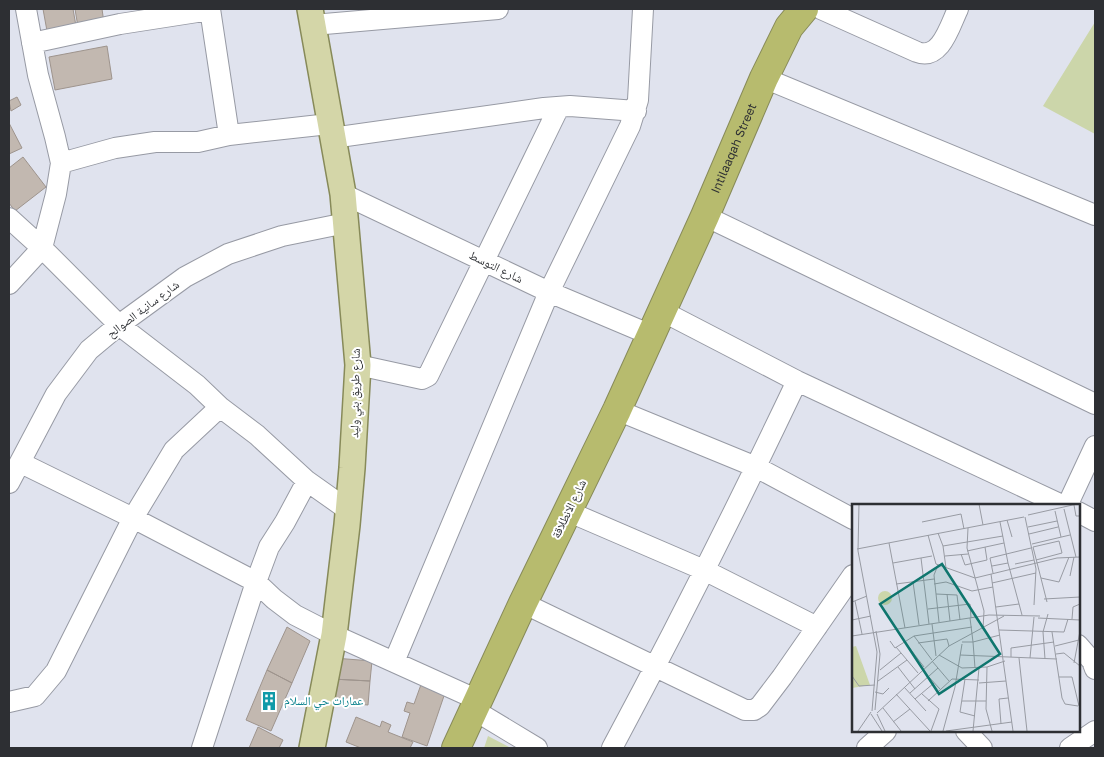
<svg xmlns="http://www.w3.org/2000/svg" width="1104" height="757" viewBox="0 0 1104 757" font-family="'Golos Text','Noto Naskh Arabic',sans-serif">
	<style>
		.green { fill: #ccd6aa }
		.building { fill: #c2b8b0; stroke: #9e948d }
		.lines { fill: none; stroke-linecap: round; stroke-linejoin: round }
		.minor-casing { stroke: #979aa4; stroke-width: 22 }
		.major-casing { stroke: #878a59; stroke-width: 28 }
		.highway-casing { stroke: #878a59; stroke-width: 30 }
		.minor { stroke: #fff; stroke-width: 20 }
		.major { stroke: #d4d6a8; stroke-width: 25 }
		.highway { stroke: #b7bb6e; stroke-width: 28 }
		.labels { text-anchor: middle; stroke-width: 4; stroke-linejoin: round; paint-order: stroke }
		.street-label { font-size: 12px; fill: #2d2f33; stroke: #fff }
		.culture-label { font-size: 12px; fill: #0d838f; stroke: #fff; text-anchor: start }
		.inset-road { fill: none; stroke: #989ba3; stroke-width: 1 }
		.view { fill: #0f766e; fill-opacity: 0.15; stroke: #0f766e; stroke-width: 2.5 }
		.inset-edge { fill: none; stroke: #2d2f33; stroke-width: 2.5 }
	</style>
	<rect width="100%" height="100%" fill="#e0e3ee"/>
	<path class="green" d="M1095 22V134L1043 106Z
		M488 736 511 748H484Z"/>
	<path class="building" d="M43 9H73L76 26 47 31Z
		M75 9H102L104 23 78 27Z
		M107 46 112 79 55 90 49 57Z
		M17 97 21 105 11 111 9 101Z
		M9 123 22 148 9 154Z
		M23 157 46 187 15 211 9 203V168Z
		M287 627 310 641 292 683 267 670Z
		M334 658 372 661 370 681 332 679Z
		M267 670 292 683 271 731 246 720Z
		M332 679 370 681 368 705 330 702Z
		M423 679 447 687 427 746 402 737 410 713 404 711 407 702 414 704Z
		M356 717 380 727 382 721 391 725 388 732 413 742 410 748H361L346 742Z
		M258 727 283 740 279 748H249Z"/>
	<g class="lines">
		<g class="minor-casing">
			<path id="minor" d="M210 9 229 135
				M821 9 917 52C941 61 950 25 958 9
				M313 25 498 9
				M32 43 120 24 210 10
				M764 78 1095 215
				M332 138 544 108 570 106 636 111
				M61 163 115 148 155 142H198L229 135 329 124
				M343 194 549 292 651 335
				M705 216 1095 404
				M9 218 42 248 119 325 197 385 220 407 257 435 307 481
				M9 284 42 248 56 194 61 163 55 137 38 75 26 9
				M662 311 797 381 1064 506
				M358 365 422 379 428 376 559 107
				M617 410 756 467 853 519
				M21 463 133 518 256 582 202 748
				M9 483 56 394 89 350 119 325 185 277 228 254 282 236 346 223
				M1067 506 1095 446
				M348 510 307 481 285 522 269 547 256 582 274 599 295 615 334 635 478 700
				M567 511 704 570 817 627
				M1078 512 1095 521
				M523 603 745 710H754L760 706 782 677 853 575
				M1078 645 1092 661 1095 669
				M394 662 549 292 630 126 638 100 643 9
				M9 702 35 696 56 671 133 518 174 450 220 407
				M474 710 537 748
				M966 731 982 748
				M612 748C677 627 738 505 797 381
				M867 748 886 731
				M1070 748 1095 731"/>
		</g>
		<g class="major-casing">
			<path id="major" d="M310 9 343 194 358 365 352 468 347 525 334 635 312 748"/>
		</g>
		<g class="highway-casing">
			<g id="highway">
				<path id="s1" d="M456 748 523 603 617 410 705 216 764 78 789 27 804 9"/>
			</g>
		</g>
		<use href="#minor" class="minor"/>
		<use href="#major" class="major"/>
		<use href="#highway" class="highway"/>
	</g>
	<defs>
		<g id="building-bare" transform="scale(1.5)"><path d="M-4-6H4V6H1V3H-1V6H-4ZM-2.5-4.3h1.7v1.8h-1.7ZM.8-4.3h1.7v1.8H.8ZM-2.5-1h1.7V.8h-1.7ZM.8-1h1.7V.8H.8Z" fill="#0f9aa8" stroke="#fff" stroke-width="2.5" paint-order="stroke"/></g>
	</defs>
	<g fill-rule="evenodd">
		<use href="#building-bare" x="269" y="701"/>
	</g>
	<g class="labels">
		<g class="street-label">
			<text dy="4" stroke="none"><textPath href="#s1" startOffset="661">Intilaaqah Street</textPath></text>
			<text transform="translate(496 267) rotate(26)" y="4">شارع التوسط</text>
			<text transform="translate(143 309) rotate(-37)" y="4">شارع سانية الصوالح</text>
			<text transform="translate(355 393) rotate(-89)" y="4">شارع طريق بني وليد</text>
			<text transform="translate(569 509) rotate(-64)" y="4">شارع الانطلاقة</text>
		</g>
		<g class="culture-label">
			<text x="284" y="705">عمارات حي السلام</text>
		</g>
	</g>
	<g transform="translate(852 504)">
		<rect width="228" height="228" fill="#e0e3ee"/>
		<path d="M26 94a7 7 0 1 1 14 0a7 7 0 1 1-14 0ZM4 142 18 181 0 184V143Z" fill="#ccd6aa"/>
		<path class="inset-road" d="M7 0 6 47 25 148 20 207M127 0 131 21M222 1 224 12H228M212 5 224 53M203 7 209 33M176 11 225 0M173 13 184 65 182 101M155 16 160 33M70 18 109 10 112 25M148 18 156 59M176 23 205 17M116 24 115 44 132 107 131 125M86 29 91 42 151 32M177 30 206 23M76 31 84 60 123 74 205 54 228 53M37 39 53 124M180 40 218 31M91 42 94 64M181 43 195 98M181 43 207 37 210 49 184 56M5 45 172 13M115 47 152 39M109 50 113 61 135 56 133 43M93 52 116 50M69 54 77 120M41 59 80 52M163 60 182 56M86 61 82 71 87 118M140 62 156 59 170 111M141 69 138 54 179 44M139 70 161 227M218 72 222 53M189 74 207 78 217 53M61 78 67 121M140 79 184 69M44 80 82 75M82 80 94 78 120 87 141 83M84 90 105 91 108 116M95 90 98 117M192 95 228 93M3 97 10 130M0 98 15 92M144 103 167 100M76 105 118 100 119 114M186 114 228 116M220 115 221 103 228 100M0 116 19 112M80 120 84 152M147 126 212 128 216 115M200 128 210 194 213 200 226 202M0 132 137 111 188 112M62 132 80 156M38 137 43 144 62 132 120 123M53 138 72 163M110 138H121L118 114M66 139 95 135 97 142M203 142 227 136M44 143 66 169M204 150 212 149 228 162M87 151 110 164 135 163 153 157M108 151 205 155M159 153V144L202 138M167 154 175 227M178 154 182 113M193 155 191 128 196 110M80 157 97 177M222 159 228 127M46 163 63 185M135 163 134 205 140 227M123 164 121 138 148 131M28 166 49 149M0 172 7 182 23 181M76 172 88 185M207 173H220L227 202M113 175 108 208 123 212M26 177 55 156M127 179 154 177M52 183 74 207M23 188 31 190 37 184M58 189 86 164M44 190 78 227M70 190 87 205 79 227M63 195 82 179M76 197 100 175 127 176M110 197H134M31 204 49 227M23 206 28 150 24 127M25 209 97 142 152 112M19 210 30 227M25 210 33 227M41 218 58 205M149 220 147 195 156 194M6 227 19 208M91 227 103 183 110 140M94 227 160 218M121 227 127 164"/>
		<path class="view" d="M90 60 148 150 87 190 28 100Z"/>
		<rect width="228" height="228" class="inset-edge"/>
	</g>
	<rect width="1104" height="757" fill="none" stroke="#2d2f33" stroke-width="20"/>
</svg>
